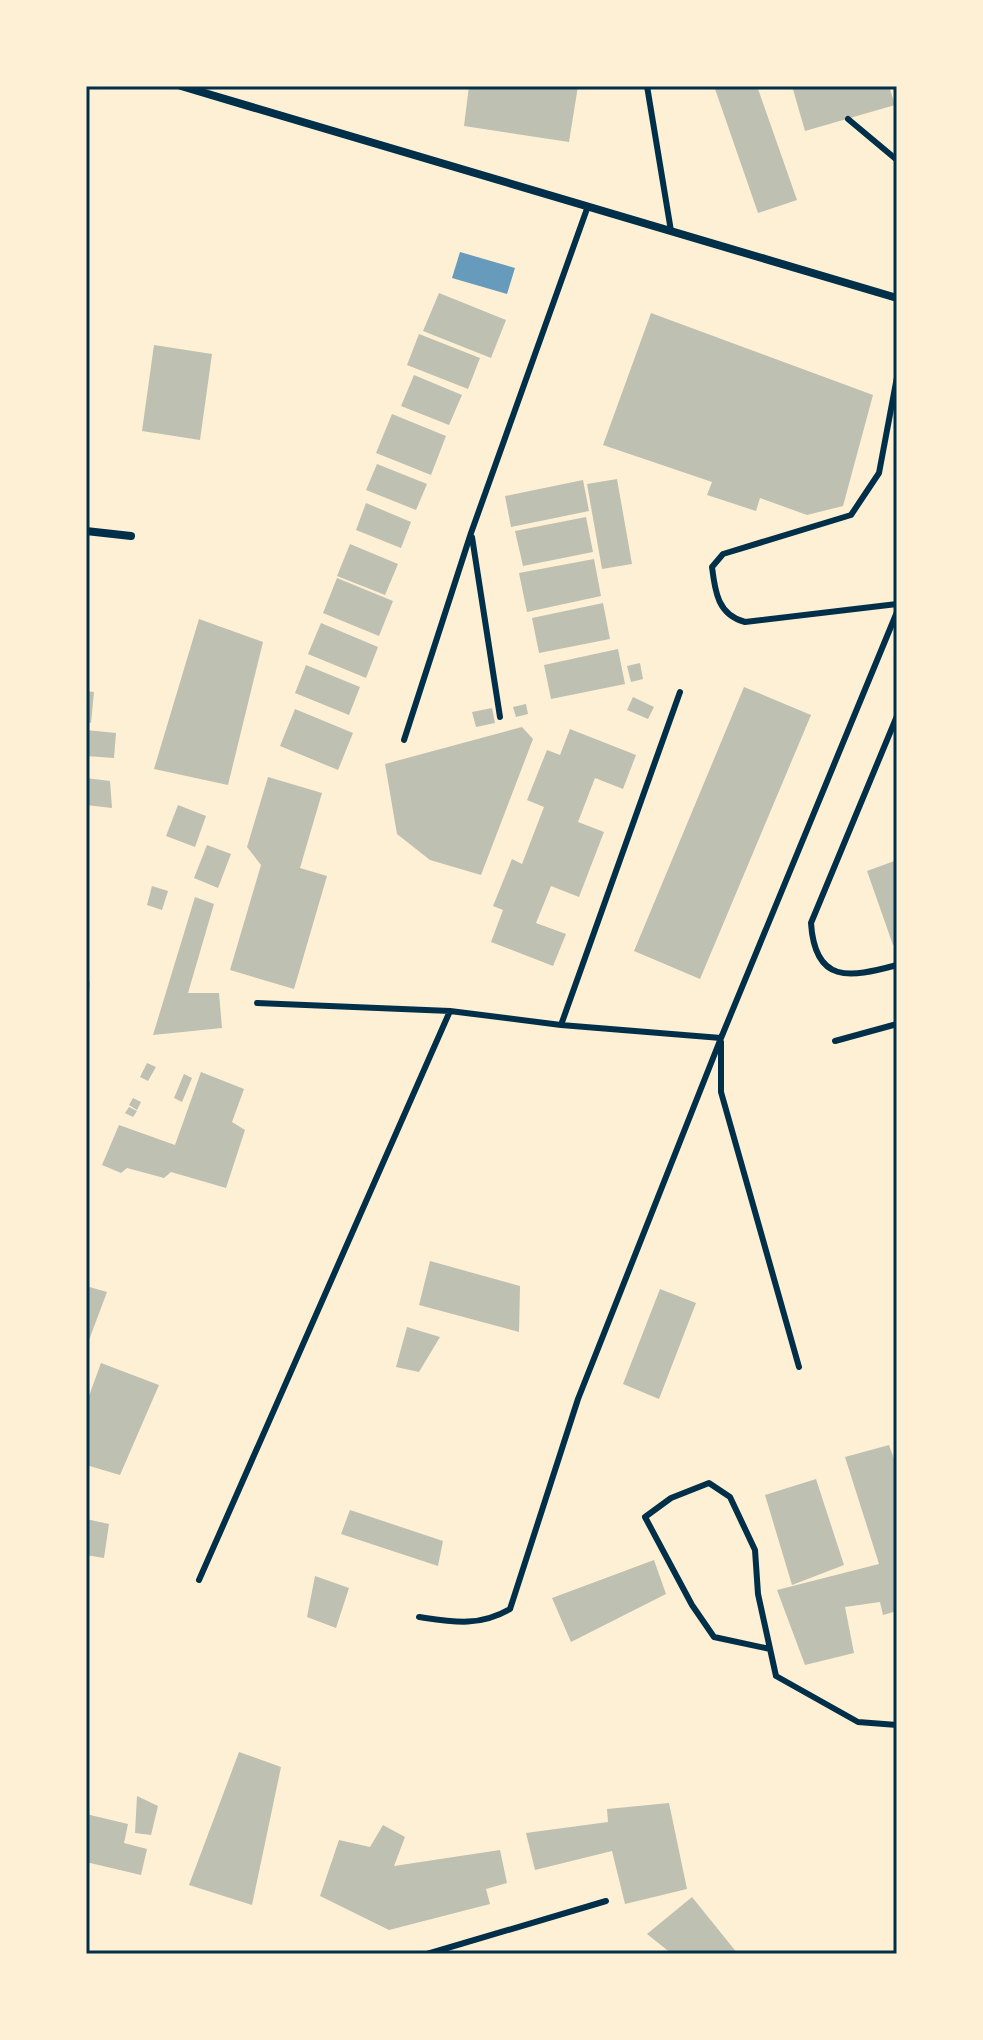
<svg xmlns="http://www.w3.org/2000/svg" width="983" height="2040" viewBox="0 0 983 2040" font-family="'Public Sans',sans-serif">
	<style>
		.water { fill: #669bbc }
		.building { fill: #bec0b2 }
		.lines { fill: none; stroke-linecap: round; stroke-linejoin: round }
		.service { stroke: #003049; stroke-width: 6 }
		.minor { stroke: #003049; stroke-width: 8 }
		.neatline { fill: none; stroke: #003049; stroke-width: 3 }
	</style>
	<rect width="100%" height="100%" fill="#fdf0d5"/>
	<path class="water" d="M460 252 515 268 507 294 452 278Z"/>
	<path class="building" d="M469 86H578L569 142 464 126Z
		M714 86H757L797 200 758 213Z
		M792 86H889L895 105 805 131Z
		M439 293 506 320 491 358 423 331Z
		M651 313 873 395 843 506 807 515 760 498 756 511 707 495 712 482 603 445Z
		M419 334 480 358 468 389 407 365Z
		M154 345 212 354 200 440 142 431Z
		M414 375 462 395 449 425 401 406Z
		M392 414 446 436 431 475 376 453Z
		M377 464 427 484 416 510 366 490Z
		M617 479 632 564 602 569 587 484Z
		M583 480 589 511 511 527 505 496Z
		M366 503 411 522 401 548 356 530Z
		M586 517 593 552 523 566 515 531Z
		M350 544 398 564 385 595 337 576Z
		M594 559 601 596 527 612 519 573Z
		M337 578 393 601 379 636 323 613Z
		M603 603 610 639 539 653 532 618Z
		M199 619 263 642 228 785 154 769Z
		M321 623 378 647 366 678 308 654Z
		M618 649 625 684 551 699 544 665Z
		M640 663 643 679 631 682 627 666Z
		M306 665 360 687 349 715 295 693Z
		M744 687 811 715 700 979 634 951Z
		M86 691 94 692 91 723 86 722Z
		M633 697 654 707 648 719 627 710Z
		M526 704 528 714 516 717 513 707Z
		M492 708 495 723 476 727 472 712Z
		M295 709 353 733 338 770 280 746Z
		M522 727 533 739 481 875 430 860 397 834 385 764Z
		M570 729 636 755 623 789 595 778 578 822 604 832 579 897 551 886 536 923 566 934 553 966 491 942 503 910 493 906 512 859 522 864 544 807 527 800 547 750 560 755Z
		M86 730 116 733 114 758 86 756Z
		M268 777 322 793 300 868 327 876 294 989 230 970 261 865 247 847Z
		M86 778 110 781 112 808 86 805Z
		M178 805 206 816 195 847 166 836Z
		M207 845 231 854 218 888 194 878Z
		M897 860V943L893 945 867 871Z
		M152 886 168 891 162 910 147 905Z
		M195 897 214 904 188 993H219L222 1028 153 1035Z
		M86 981 90 982 88 1005H86Z
		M147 1063 156 1067 148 1081 140 1077Z
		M201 1072 244 1089 232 1122 245 1130 226 1188 171 1172 164 1178 127 1168 121 1173 102 1165 119 1125 175 1145Z
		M184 1074 192 1078 182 1102 174 1098Z
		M133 1098 141 1102 137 1110 129 1105Z
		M129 1107 137 1111 133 1117 125 1113Z
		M430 1261 520 1286 519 1332 419 1305Z
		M86 1286 107 1292 86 1348Z
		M660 1289 696 1303 659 1399 623 1384Z
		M407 1327 440 1337 419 1372 396 1367Z
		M101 1363 159 1385 120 1475 86 1465V1404Z
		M889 1445 897 1467V1611L883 1615 880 1602 845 1607 854 1653 805 1665 777 1590 879 1564 845 1457Z
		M816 1479 844 1565 792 1585 765 1495Z
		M350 1510 443 1541 438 1566 341 1534Z
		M86 1519 109 1524 104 1558 86 1555Z
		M654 1560 666 1594 571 1642 552 1598Z
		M315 1576 349 1588 336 1628 307 1617Z
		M239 1752 281 1767 252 1905 189 1885Z
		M137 1796 158 1806 151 1835 135 1833Z
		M669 1803 687 1889 625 1904 612 1851 535 1870 526 1833 608 1822 607 1809Z
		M86 1814 128 1824 124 1843 147 1849 141 1875 86 1862Z
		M383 1825 405 1837 394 1866 500 1850 507 1883 486 1889 490 1904 389 1930 320 1896 339 1840 370 1847Z
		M692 1897 738 1954H672L647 1934Z"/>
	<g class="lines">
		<path class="service" d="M647 86 671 231
			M848 119 897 160
			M897 377 879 473 851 515 723 554 712 567C715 592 718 615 745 622L897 604
			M472 537 500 717
			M897 716 811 923C815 984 849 978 897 965
			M404 740 471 533 588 206
			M257 1003 450 1011 561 1025 721 1038 897 612
			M561 1025 680 692
			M835 1041 897 1024
			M721 1042V1092L799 1367
			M199 1580 450 1011
			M419 1617C453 1622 479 1627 510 1609L578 1399 721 1038
			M770 1649 714 1637 692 1605 645 1517 671 1498 709 1483 730 1497 755 1550 758 1594 776 1676 858 1722 897 1725
			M427 1954 606 1901"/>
		<path class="minor" d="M181 86 897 298
			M86 531 131 536"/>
	</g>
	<rect width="983" height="2040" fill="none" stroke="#fdf0d5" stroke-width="176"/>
	<rect x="88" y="88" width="807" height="1864" class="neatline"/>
</svg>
